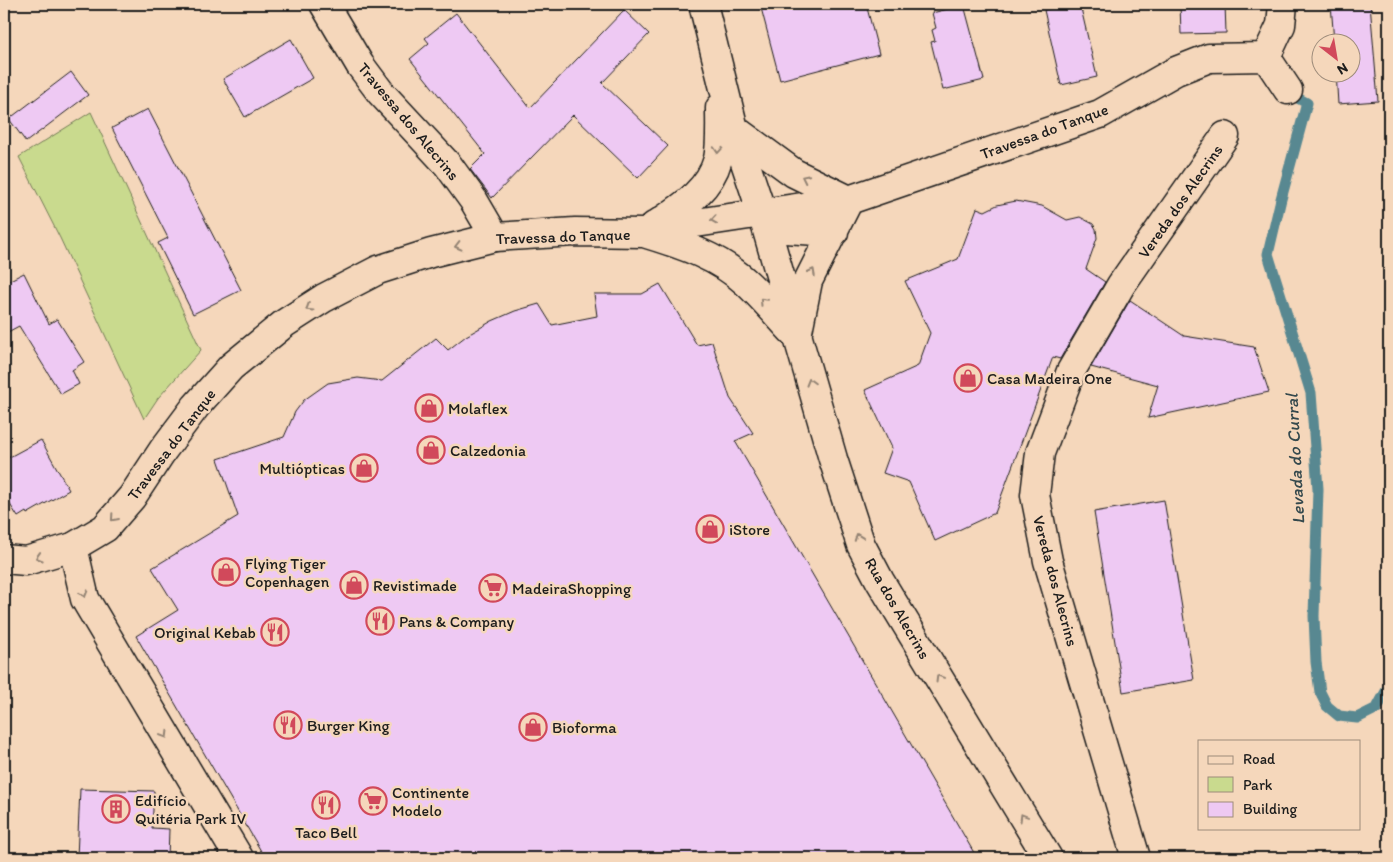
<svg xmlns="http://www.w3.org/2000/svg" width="1393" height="862" viewBox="0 0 1393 862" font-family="Itim,sans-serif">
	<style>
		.green { fill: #c9da8e; stroke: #727b55 }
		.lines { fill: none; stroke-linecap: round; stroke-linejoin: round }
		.stream { stroke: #598891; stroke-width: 11 }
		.building { fill: #eec9f3; stroke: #1c1c1c }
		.minor-casing { stroke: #1c1c1c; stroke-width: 31 }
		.tertiary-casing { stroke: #1c1c1c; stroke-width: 31 }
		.minor { stroke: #f5d7bb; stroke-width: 28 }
		.tertiary { stroke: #f5d7bb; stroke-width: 28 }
		.oneway { stroke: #938373 }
		.labels { text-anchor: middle; stroke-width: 5; stroke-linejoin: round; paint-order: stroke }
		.street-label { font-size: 16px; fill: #1c1c1c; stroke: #f5d7bb }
		.poi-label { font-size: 16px; fill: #1c1c1c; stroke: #f5d7bb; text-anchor: start }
		.water-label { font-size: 18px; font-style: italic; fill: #35494d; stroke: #f5d7bb }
	</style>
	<rect width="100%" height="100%" fill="#f5d7bb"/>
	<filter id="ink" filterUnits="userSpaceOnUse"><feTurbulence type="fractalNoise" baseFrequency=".02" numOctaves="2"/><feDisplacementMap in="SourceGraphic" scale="10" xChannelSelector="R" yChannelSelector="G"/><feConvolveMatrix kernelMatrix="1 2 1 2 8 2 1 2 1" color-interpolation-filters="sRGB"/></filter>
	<g filter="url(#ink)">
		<path class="green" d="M91 112 201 350 158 398 144 419 60 238 19 157Z"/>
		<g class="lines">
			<path class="stream" d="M1286 92 1307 103 1281 199 1268 254 1311 393 1318 489 1314 616 1316 662 1320 692 1327 706 1339 716 1357 718 1377 708 1389 686"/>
		</g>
		<path class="building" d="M760 4H866L879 54 780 80Z
			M1070 4H1080L1097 77 1061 85 1044 10Z
			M1180 4H1225L1226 33 1181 34Z
			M1331 4H1370L1378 101 1338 104 1336 72H1350V42H1334Z
			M964 5 984 80 943 90 931 42 935 41 932 30 936 28 932 13Z
			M624 10 649 34 602 83 668 146 638 178 573 115 492 198 470 169 485 154 410 59 429 43 425 38 456 13 530 108Z
			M291 39 313 78 245 117 223 79Z
			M71 72 88 95 26 142 9 119Z
			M148 109 241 290 193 314 158 243 168 238 112 128Z
			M1016 201 1042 206 1067 220 1080 217 1093 224 1096 229 1097 238 1086 269 1105 282 1060 359 1053 357 995 513 935 541 909 482 883 473 892 448 865 390 918 366 930 333 905 281 958 259 977 208 985 211 997 205Z
			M24 273 49 324 57 319 84 362 72 370 79 384 61 394 19 326 4 334V283Z
			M660 284 697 345 712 342 730 398 753 433 735 441 977 858H265L136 636 178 610 152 568 238 516 218 459 284 437 295 412 304 400 328 383 358 378 382 381 436 338 448 350 466 336 492 321 515 311 539 304 552 325 597 316 594 294H642Z
			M1130 300 1184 336 1254 347 1269 392 1148 418 1158 385 1091 367Z
			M41 440 69 490 27 514 26 512 18 517 4 495V460Z
			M1164 500 1194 680 1123 692 1094 512Z
			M80 789 154 791 152 828 169 829 168 858H77Z"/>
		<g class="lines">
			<g class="minor-casing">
				<path id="minor" d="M324 4 360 65 381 93 448 165 474 201 495 237
					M1266 57 1288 90
					M734 129 794 173 849 200
					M762 213 849 200 1100 114 1176 71 1209 58 1266 57 1281 25 1283 4
					M762 213 785 229 834 232
					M797 336 808 281 849 200
					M73 547 85 599 239 858
					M1136 858 1048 561 1035 495 1040 453 1071 371 1121 285 1225 136"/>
			</g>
			<g class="tertiary-casing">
				<path id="tertiary" d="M703 4 734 129 762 213 833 459 861 545 880 581 1048 858
					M653 227C679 209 709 192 718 159 721 145 720 123 720 108
					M647 234C683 245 719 257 747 283 764 299 779 317 795 334
					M4 559 26 561 73 547 105 528 132 497 163 450 196 406 231 367 285 323 324 298 378 270 431 253 495 237 575 232 643 233 696 223 762 213"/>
			</g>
			<use href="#minor" class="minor"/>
			<use href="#tertiary" class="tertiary"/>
		</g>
		<defs><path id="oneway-chevron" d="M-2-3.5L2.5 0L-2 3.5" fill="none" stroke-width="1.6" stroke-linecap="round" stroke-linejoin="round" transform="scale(1.25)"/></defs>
		<g class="oneway">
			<use href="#oneway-chevron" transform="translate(718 150) rotate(94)"/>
			<use href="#oneway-chevron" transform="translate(805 178) rotate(-154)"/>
			<use href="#oneway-chevron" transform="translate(714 220) rotate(172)"/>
			<use href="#oneway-chevron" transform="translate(458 246) rotate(166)"/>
			<use href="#oneway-chevron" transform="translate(812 272) rotate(-62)"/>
			<use href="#oneway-chevron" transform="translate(763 301) rotate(-133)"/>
			<use href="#oneway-chevron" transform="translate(309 308) rotate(148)"/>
			<use href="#oneway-chevron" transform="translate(810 382) rotate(-106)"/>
			<use href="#oneway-chevron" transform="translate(114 518) rotate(131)"/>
			<use href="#oneway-chevron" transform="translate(858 537) rotate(-110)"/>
			<use href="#oneway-chevron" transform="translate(39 557) rotate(163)"/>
			<use href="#oneway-chevron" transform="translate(84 594) rotate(74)"/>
			<use href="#oneway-chevron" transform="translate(939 678) rotate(-121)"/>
			<use href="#oneway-chevron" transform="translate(165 735) rotate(59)"/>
			<use href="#oneway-chevron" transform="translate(1023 817) rotate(-121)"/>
		</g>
	</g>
	<defs>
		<g id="shop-ring" transform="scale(1.4375)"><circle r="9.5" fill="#f5d7bb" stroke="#d1495b" stroke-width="1.5"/><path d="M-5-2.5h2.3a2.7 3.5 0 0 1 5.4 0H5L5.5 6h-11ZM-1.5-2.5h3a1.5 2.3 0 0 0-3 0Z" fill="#d1495b"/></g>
		<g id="supermarket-ring" transform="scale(1.4375)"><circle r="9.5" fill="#f5d7bb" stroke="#d1495b" stroke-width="1.5"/><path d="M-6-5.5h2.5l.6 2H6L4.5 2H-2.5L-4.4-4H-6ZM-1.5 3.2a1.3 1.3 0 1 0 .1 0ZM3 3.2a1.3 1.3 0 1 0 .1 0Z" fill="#d1495b"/></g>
		<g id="restaurant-ring" transform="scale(1.4375)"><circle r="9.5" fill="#f5d7bb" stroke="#d1495b" stroke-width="1.5"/><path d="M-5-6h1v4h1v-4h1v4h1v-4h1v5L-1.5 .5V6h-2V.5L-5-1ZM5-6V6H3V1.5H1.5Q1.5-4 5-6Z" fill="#d1495b"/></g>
		<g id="building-ring" transform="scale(1.4375)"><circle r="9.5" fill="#f5d7bb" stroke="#d1495b" stroke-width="1.5"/><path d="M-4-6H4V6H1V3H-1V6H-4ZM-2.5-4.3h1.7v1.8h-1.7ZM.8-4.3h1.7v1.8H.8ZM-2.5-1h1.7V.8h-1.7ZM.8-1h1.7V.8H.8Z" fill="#d1495b"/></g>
	</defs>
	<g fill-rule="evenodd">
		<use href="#shop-ring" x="968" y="378"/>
		<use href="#shop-ring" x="429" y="408"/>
		<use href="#shop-ring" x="431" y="450"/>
		<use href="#shop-ring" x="364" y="468"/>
		<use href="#shop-ring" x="710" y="529"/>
		<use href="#shop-ring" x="226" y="572"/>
		<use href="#shop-ring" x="354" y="585"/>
		<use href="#supermarket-ring" x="493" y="588"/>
		<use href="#restaurant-ring" x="380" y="621"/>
		<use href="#restaurant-ring" x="275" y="632"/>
		<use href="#restaurant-ring" x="288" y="725"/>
		<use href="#shop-ring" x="533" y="727"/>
		<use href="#supermarket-ring" x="373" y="801"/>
		<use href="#restaurant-ring" x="326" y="805"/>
		<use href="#building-ring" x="116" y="809"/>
	</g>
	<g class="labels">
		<g class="street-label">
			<text transform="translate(409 121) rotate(50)" y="6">Travessa dos Alecrins</text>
			<text transform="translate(1044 131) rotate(-20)" y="6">Travessa do Tanque</text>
			<text transform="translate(1180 201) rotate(-55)" y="6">Vereda dos Alecrins</text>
			<text transform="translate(563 236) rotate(-2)" y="6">Travessa do Tanque</text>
			<text transform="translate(171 444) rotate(-53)" y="6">Travessa do Tanque</text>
			<text transform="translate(1056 581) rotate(75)" y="6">Vereda dos Alecrins</text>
			<text transform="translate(898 608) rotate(60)" y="6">Rua dos Alecrins</text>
		</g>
		<g class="poi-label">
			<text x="987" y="384">Casa Madeira One</text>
			<text x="448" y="414">Molaflex</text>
			<text x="450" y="456">Calzedonia</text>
			<text x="345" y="474" text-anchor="end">Multiópticas</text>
			<text x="729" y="535">iStore</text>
			<text x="245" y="569">Flying Tiger<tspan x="245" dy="18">Copenhagen</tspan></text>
			<text x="373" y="591">Revistimade</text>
			<text x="512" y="594">MadeiraShopping</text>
			<text x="399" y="627">Pans &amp; Company</text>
			<text x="256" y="638" text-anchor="end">Original Kebab</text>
			<text x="307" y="731">Burger King</text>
			<text x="552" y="733">Bioforma</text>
			<text x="392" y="798">Continente<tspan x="392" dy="18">Modelo</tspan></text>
			<text x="135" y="806">Edifício<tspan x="135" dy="18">Quitéria Park IV</tspan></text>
			<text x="326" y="838" text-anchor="middle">Taco Bell</text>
		</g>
		<g class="water-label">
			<text transform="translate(1295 459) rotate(-93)" y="6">Levada do Curral</text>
		</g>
	</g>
	<rect width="1393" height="862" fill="none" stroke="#f5d7bb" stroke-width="20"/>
	<rect x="10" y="10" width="1373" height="842" fill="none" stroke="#1c1c1c" stroke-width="2" filter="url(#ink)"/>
	<rect x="1198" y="740" width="162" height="90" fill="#f5d7bb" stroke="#9e8c7b"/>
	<rect x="1208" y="756" width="25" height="8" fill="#f5d7bb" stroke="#9e8c7b"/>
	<text x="1243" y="764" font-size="15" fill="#1c1c1c">Road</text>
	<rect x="1208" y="777" width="25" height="15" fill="#c9da8e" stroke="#9e8c7b"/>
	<text x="1243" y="790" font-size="15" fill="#1c1c1c">Park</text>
	<rect x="1208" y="802" width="25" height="15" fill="#eec9f3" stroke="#9e8c7b"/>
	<text x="1243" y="814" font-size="15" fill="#1c1c1c">Building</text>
	<g transform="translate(1336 58) rotate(149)"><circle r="24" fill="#f5d7bb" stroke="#9e8c7b"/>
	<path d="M0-4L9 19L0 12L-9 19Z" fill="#d1495b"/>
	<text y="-8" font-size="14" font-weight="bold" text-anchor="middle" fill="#1c1c1c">N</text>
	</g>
</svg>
